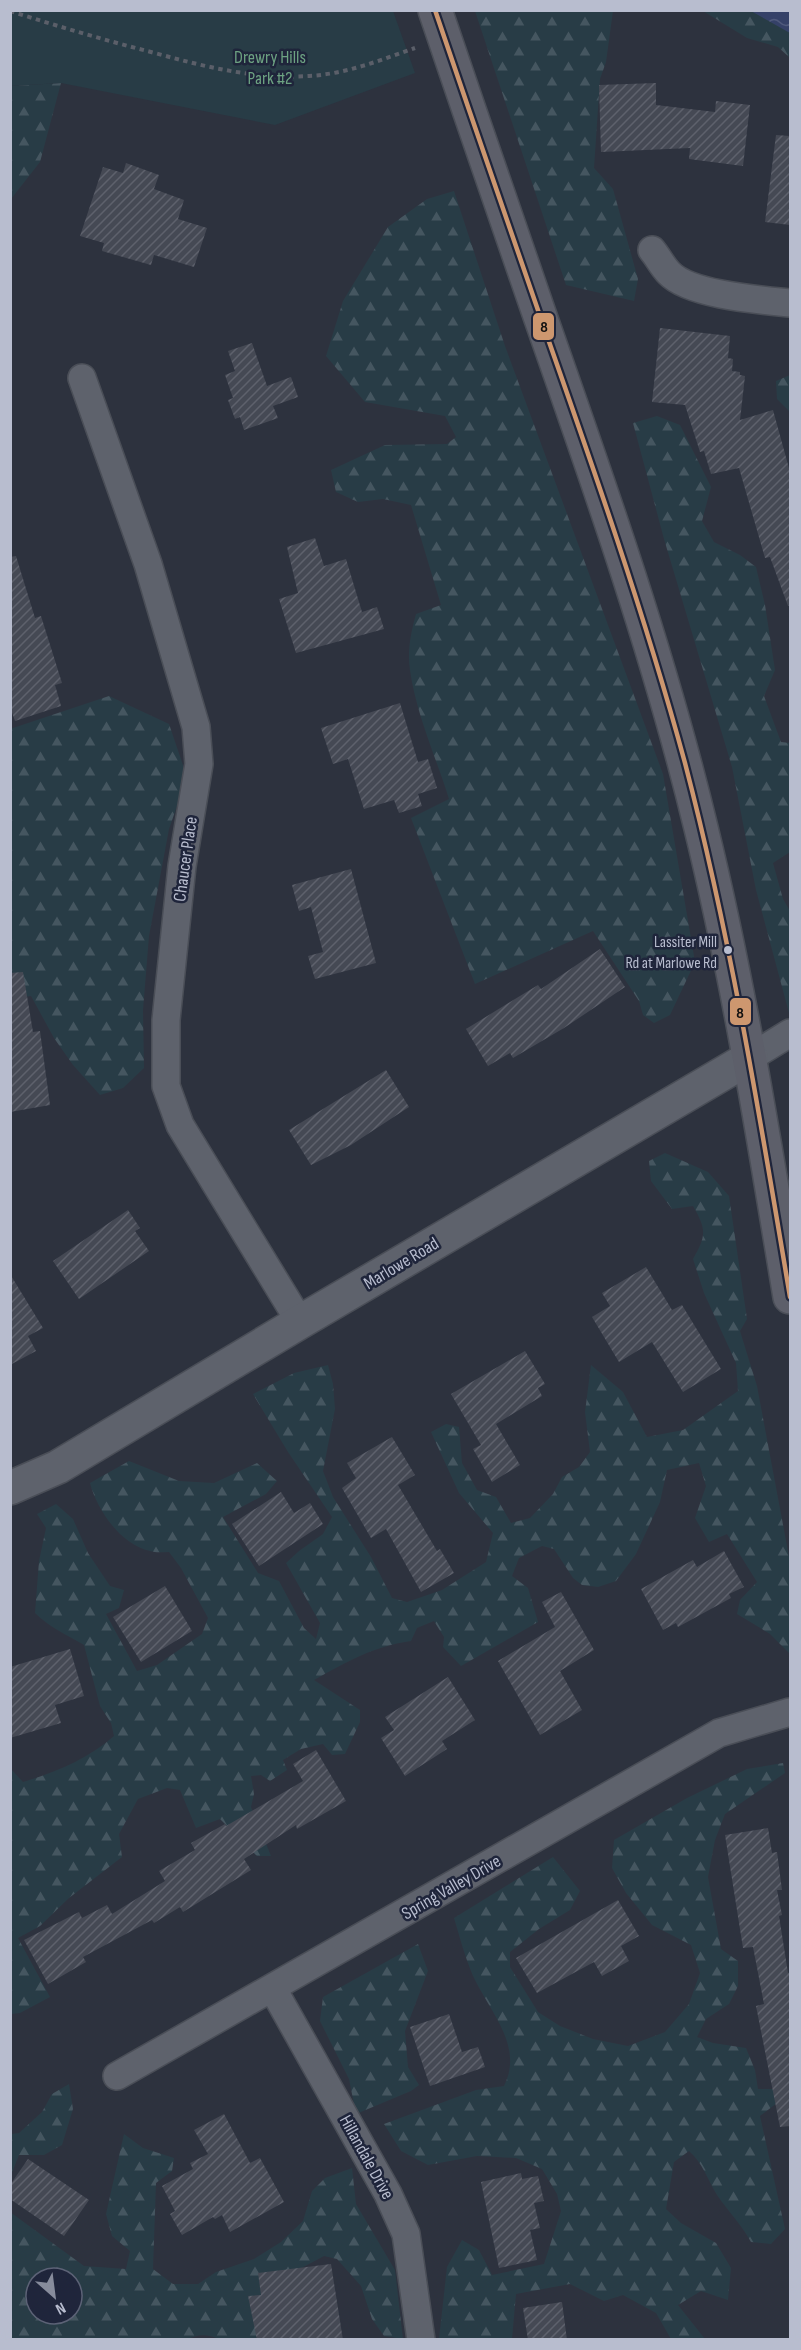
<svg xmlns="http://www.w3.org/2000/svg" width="801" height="2350" viewBox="0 0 801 2350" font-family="'Sofia Sans Condensed',sans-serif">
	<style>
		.forest { fill: url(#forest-firs); fill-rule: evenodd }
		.park { fill: #283c46 }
		.water { fill: url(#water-waves) }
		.building { fill: url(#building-hatch) }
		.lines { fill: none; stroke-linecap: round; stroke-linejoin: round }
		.minor-casing { stroke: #4a4e57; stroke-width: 30 }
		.tertiary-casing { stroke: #4a4e57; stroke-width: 36 }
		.secondary-casing { stroke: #4a4e57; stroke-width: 36 }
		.path { stroke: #5b5f69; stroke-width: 4; stroke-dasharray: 4.5 4.5; stroke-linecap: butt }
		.minor { stroke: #5e626c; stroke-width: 27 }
		.tertiary { stroke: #5e626c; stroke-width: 33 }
		.secondary { stroke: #5d5f6a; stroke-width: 33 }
		.bus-1-casing { stroke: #1f253b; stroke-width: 9 }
		.bus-1 { stroke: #cd976f; stroke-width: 4.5 }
		.bus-dot { fill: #b8bdcf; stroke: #1f253b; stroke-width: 2 }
		.labels { text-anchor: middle; stroke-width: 5; stroke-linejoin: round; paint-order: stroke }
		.bus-label { font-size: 16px; fill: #b8bdcf; stroke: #1f253b; text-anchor: end }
		.park-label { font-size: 18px; fill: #6da282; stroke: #1f253b }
		.street-label { font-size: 18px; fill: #b8bdcf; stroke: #1f253b }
		.line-badge { stroke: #1f253b; stroke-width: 2 }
		.pale-badge-label { font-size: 16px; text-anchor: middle; font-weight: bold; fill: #111 }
	</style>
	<defs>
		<pattern id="forest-firs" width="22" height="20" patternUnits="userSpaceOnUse" patternTransform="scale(1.5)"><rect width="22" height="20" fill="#283c46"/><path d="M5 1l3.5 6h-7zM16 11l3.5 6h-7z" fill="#455660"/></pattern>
		<pattern id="water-waves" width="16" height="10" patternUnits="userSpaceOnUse" patternTransform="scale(1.5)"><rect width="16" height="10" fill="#354168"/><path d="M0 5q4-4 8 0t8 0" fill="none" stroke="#505a7d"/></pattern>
		<pattern id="building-hatch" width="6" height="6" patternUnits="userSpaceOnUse" patternTransform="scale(1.5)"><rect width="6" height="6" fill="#454954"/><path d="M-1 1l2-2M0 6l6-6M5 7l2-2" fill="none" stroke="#5e616c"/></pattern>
	</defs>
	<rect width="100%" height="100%" fill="#2d323e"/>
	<path class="forest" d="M475 11H613L606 62 600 79 594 168 613 189 638 279 634 301 566 285Z
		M703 11H777L790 20V58L778 47 747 38Z
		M61 83 40 162 11 199V86Z
		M454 191 505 346 663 774 695 962 670 1015 654 1023 643 1015 639 1001 593 931 475 984 411 818 449 799C436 757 416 714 410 670 407 651 411 632 416 614L441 605 411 505 383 499 358 502 336 492 331 470 385 445 447 444 456 437 445 416 365 402 326 356 343 301 388 227 427 199Z
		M790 375V412L777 399 776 381Z
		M657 416 680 425 711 487 702 521 714 542 740 555 756 567 765 605 775 670 764 696 781 742 790 743V852L773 863 783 899 790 911 789 1013 756 890 732 767 664 539 633 423Z
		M109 696 169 724 187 777 169 829 149 936 143 1010 144 1068 123 1088 100 1095 73 1065 54 1038 31 996 11 999 10 727 13 728Z
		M665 1153 708 1172 729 1196 747 1319 740 1331 757 1386 790 1562V1654L770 1634 737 1614 740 1600 757 1582 727 1534 709 1542 695 1518 706 1486 699 1463 667 1470 660 1502 636 1554 616 1581 598 1587 582 1585 573 1578 554 1549 542 1546 519 1558 512 1576 528 1588 538 1622 461 1666 443 1647 444 1637 434 1621 417 1628 411 1641C371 1647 349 1661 314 1680L360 1710V1722L345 1754 332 1755 323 1744 301 1749 283 1760 287 1770 270 1781 261 1775 251 1776 254 1794 251 1807 271 1856H257L220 1819 196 1828 180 1790 167 1788 138 1799 119 1834 122 1857 69 1898 40 1926 18 1938 50 1997 20 2013 11 2014 10 1768 23 1782C56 1772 88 1759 114 1736L111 1723 100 1706 84 1645C67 1635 49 1627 35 1613L39 1561 46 1528 37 1514 56 1504 73 1519 88 1553 110 1586 124 1590 119 1608 106 1614 137 1671 157 1665 202 1634 208 1618 181 1568 169 1552C163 1552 156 1553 150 1551 121 1545 97 1510 90 1483L129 1461 179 1481 214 1483 257 1463 277 1481 266 1494 223 1517 258 1573 279 1581 304 1628 316 1639 320 1623 286 1563 299 1551 323 1534 332 1517 288 1452 253 1394 294 1373 328 1365 333 1384 335 1409 323 1471 333 1497 371 1557 392 1598 407 1602 442 1590 486 1562 493 1533 459 1493 431 1432 446 1424 459 1427 462 1463 477 1490 496 1497 511 1523 530 1518 553 1494 562 1477 579 1467 590 1452 585 1412 591 1365 623 1392 647 1437 683 1430 738 1391 736 1363 704 1293 693 1259C706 1236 707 1230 693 1206L672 1209 651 1181 649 1161Z
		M783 1763 785 1773 725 1814 715 1840 708 1877 721 1949 738 1961V1986L729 2004 706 2019 697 2037 713 2043 746 2048 755 2070 758 2089H790V2093L760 2116 785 2229 771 2244 751 2242C741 2224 728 2211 717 2195 707 2179 703 2163 689 2151L674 2162 666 2209 681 2223 716 2243 731 2268 728 2300 701 2291 678 2305 705 2339H671L656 2313 623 2295 604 2301 570 2284 516 2294 512 2339H439L447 2267 462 2240 479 2250 492 2275 544 2264 561 2211 557 2194 542 2169 516 2158 477 2156 428 2165 401 2151 384 2124 476 2090 504 2086C524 2046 490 2012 473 1976 465 1957 460 1938 454 1918L553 1857 580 1891 570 1910 539 1929 510 1952V1967L538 2012 560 2026 593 2039 628 2046 665 2032 689 2004 700 1973 691 1945 652 1925 626 1893 612 1868 614 1840 687 1798 747 1769Z
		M418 1944 428 1971 405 2031 408 2067 419 2085 411 2091 356 2114 349 2079 320 2021 323 1997Z
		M69 2084 73 2109 62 2145 44 2155H19L11 2175V2134L19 2133 42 2112 52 2094Z
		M124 2134 143 2148 174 2158 172 2171 156 2183 153 2269 173 2284H198L216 2272 254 2259 281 2242 303 2221 312 2191 325 2178 352 2168 356 2204 395 2270 403 2339 384 2336 372 2319 361 2286 337 2259 324 2256 296 2271 263 2339H218C208 2334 197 2334 187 2340L11 2339 10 2212 84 2266 126 2269 130 2251 112 2236 106 2214ZM36 2278H72V2314H36Z"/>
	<path class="park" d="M11 10 393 11 415 73 275 125 61 83 11 86Z"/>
	<path class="water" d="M751 11H790V33Z"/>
	<path class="building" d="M656 83V105L715 112 716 101 750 105 743 166 689 159 690 148 601 152 599 85Z
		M776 135 790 136V225L765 222Z
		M126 163 159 175 154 189 184 200 178 219 207 228 194 267 154 255 151 265 102 251 104 243 80 236 103 167 123 173Z
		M660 328 730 336 728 358 733 359 732 371 740 372V375L745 376 740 420 773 410 790 472V605L788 606 770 557 765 558 739 468 711 474 704 451 700 452 685 405 652 402Z
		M252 343 267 386 291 377 298 397 273 406 278 418 244 430 240 417 235 419 228 400 233 398 225 375 235 371 228 351Z
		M315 538 324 566 346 559 362 612 377 607 384 629 296 653 279 599 298 593 287 547Z
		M16 556 35 618 41 616 62 683 55 685 61 706 15 721 10 707V557Z
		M400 703 418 762 428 759 437 788 418 794 422 806 399 813 394 800 364 809 348 759 333 764 321 728Z
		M351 869 376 963 315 979 308 956 323 952 311 907 299 911 292 885Z
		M600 949 625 987 564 1028 513 1058 510 1053 488 1066 466 1029 538 985 541 989Z
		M23 972 33 1032 40 1031 50 1105 10 1112V973Z
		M386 1070 409 1107 351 1145 311 1165 289 1130Z
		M128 1210 140 1228 135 1231 149 1251 79 1299 53 1261Z
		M646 1267 672 1310 682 1305 721 1369 683 1392 652 1342 619 1362 592 1317 610 1306 602 1293Z
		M10 1274 43 1328 28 1336 36 1351 10 1365Z
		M525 1351 545 1384 538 1388 542 1396 496 1424 520 1465 492 1482 473 1449 481 1445 451 1394Z
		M392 1437 415 1475 398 1485 437 1551 440 1549 454 1573 421 1592 386 1529 371 1538 342 1488 356 1478 347 1463Z
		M281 1492 294 1513 310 1503 323 1524 259 1566 232 1524Z
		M724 1551 744 1587 729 1594 731 1598 678 1627 676 1623 663 1630 641 1589 693 1560 697 1567Z
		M165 1586 192 1631 141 1662 113 1617Z
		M561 1592 594 1650 560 1671 582 1710 540 1735 498 1661 555 1627 542 1602Z
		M70 1649 84 1696 55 1705 61 1723 10 1738V1667Z
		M448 1677 475 1720 442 1741 447 1749 405 1776 381 1738 394 1730 385 1717Z
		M316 1750 346 1801 297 1829 296 1825 244 1859 251 1870 183 1912 180 1907 154 1923 152 1920 83 1957 86 1962 48 1984 24 1940 79 1912 82 1918 107 1905 112 1914 165 1881 159 1871 195 1850 191 1843 225 1824 226 1826 303 1781 293 1764Z
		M768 1828 772 1853 777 1852 782 1890H777L782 1915 779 1916 788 1973 790 1972V2126L780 2127 756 2006 764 2004 753 1947 743 1948 725 1835Z
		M618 1900 639 1936 621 1946 629 1961 602 1976 594 1962 537 1993 516 1958Z
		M449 2014 462 2052 478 2047 485 2067 430 2086 410 2027Z
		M224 2114 250 2163 260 2158 284 2202 230 2232 222 2215 215 2219 213 2217 182 2235 170 2214 175 2211 162 2186 193 2169 190 2163 208 2154 194 2130Z
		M28 2159 89 2200 64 2236 10 2199V2185Z
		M521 2173 522 2179 538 2176 544 2201 534 2203 540 2228 530 2230 537 2260 499 2268 481 2182Z
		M331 2264 343 2340H257L248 2296 261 2295 258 2273Z
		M562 2302 567 2340H528L523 2308Z"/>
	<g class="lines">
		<g class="minor-casing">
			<path id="minor" d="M652 250C658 257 662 266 669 273 690 295 760 300 790 303
				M82 378 148 564 196 727 199 764 182 866 166 1020V1086L180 1125 300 1322
				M751 1057 790 1033
				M273 1989 388 2194 406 2234 421 2340
				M117 2076 719 1733 790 1712"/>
		</g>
		<g class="tertiary-casing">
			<path id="tertiary" d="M10 1488 58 1467 300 1322 751 1057"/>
		</g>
		<g class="secondary-casing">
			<path id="secondary" d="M435 10C470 112 504 214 540 316 599 484 659 654 701 828 739 983 764 1140 790 1297"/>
		</g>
		<path class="path" d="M10 11C57 26 104 40 151 52 206 67 252 79 309 76 346 74 381 60 415 48"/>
		<use href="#minor" class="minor"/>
		<use href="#tertiary" class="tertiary"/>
		<use href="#secondary" class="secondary"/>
		<g class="bus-1-casing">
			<path id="bus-1" d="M435 10C470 112 504 214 540 316 592 464 644 612 685 763 731 939 760 1118 790 1297"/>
		</g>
		<use href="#bus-1" class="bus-1"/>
	</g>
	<circle class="bus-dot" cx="728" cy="950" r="5"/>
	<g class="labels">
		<g class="bus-label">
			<text x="717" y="947">Lassiter Mill<tspan x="717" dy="21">Rd at Marlowe Rd</tspan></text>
		</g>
		<g class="park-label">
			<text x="270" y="63">Drewry Hills<tspan x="270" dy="21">Park #2</tspan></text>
		</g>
		<g class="street-label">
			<text transform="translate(185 859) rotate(-82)" y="6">Chaucer Place</text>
			<text transform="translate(401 1263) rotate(-31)" y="6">Marlowe Road</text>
			<text transform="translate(451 1887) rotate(-30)" y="6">Spring Valley Drive</text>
			<text transform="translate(367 2157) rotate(61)" y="6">Hillandale Drive</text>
		</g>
	</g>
	<g class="line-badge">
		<rect x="532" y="312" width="23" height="29" rx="6" fill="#cd976f"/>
		<rect x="729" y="997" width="23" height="29" rx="6" fill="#cd976f"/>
	</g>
	<g class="pale-badge-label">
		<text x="544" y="332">8</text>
		<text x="740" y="1018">8</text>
	</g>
	<rect width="801" height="2350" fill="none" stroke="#b8bdcf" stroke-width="24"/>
	<g transform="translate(54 2296) rotate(152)"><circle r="28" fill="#1f253b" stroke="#5c6276" stroke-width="1.5"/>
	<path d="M0-4.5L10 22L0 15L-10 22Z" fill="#878c9c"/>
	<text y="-9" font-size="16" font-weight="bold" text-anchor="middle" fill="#b8bdcf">N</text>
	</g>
</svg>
